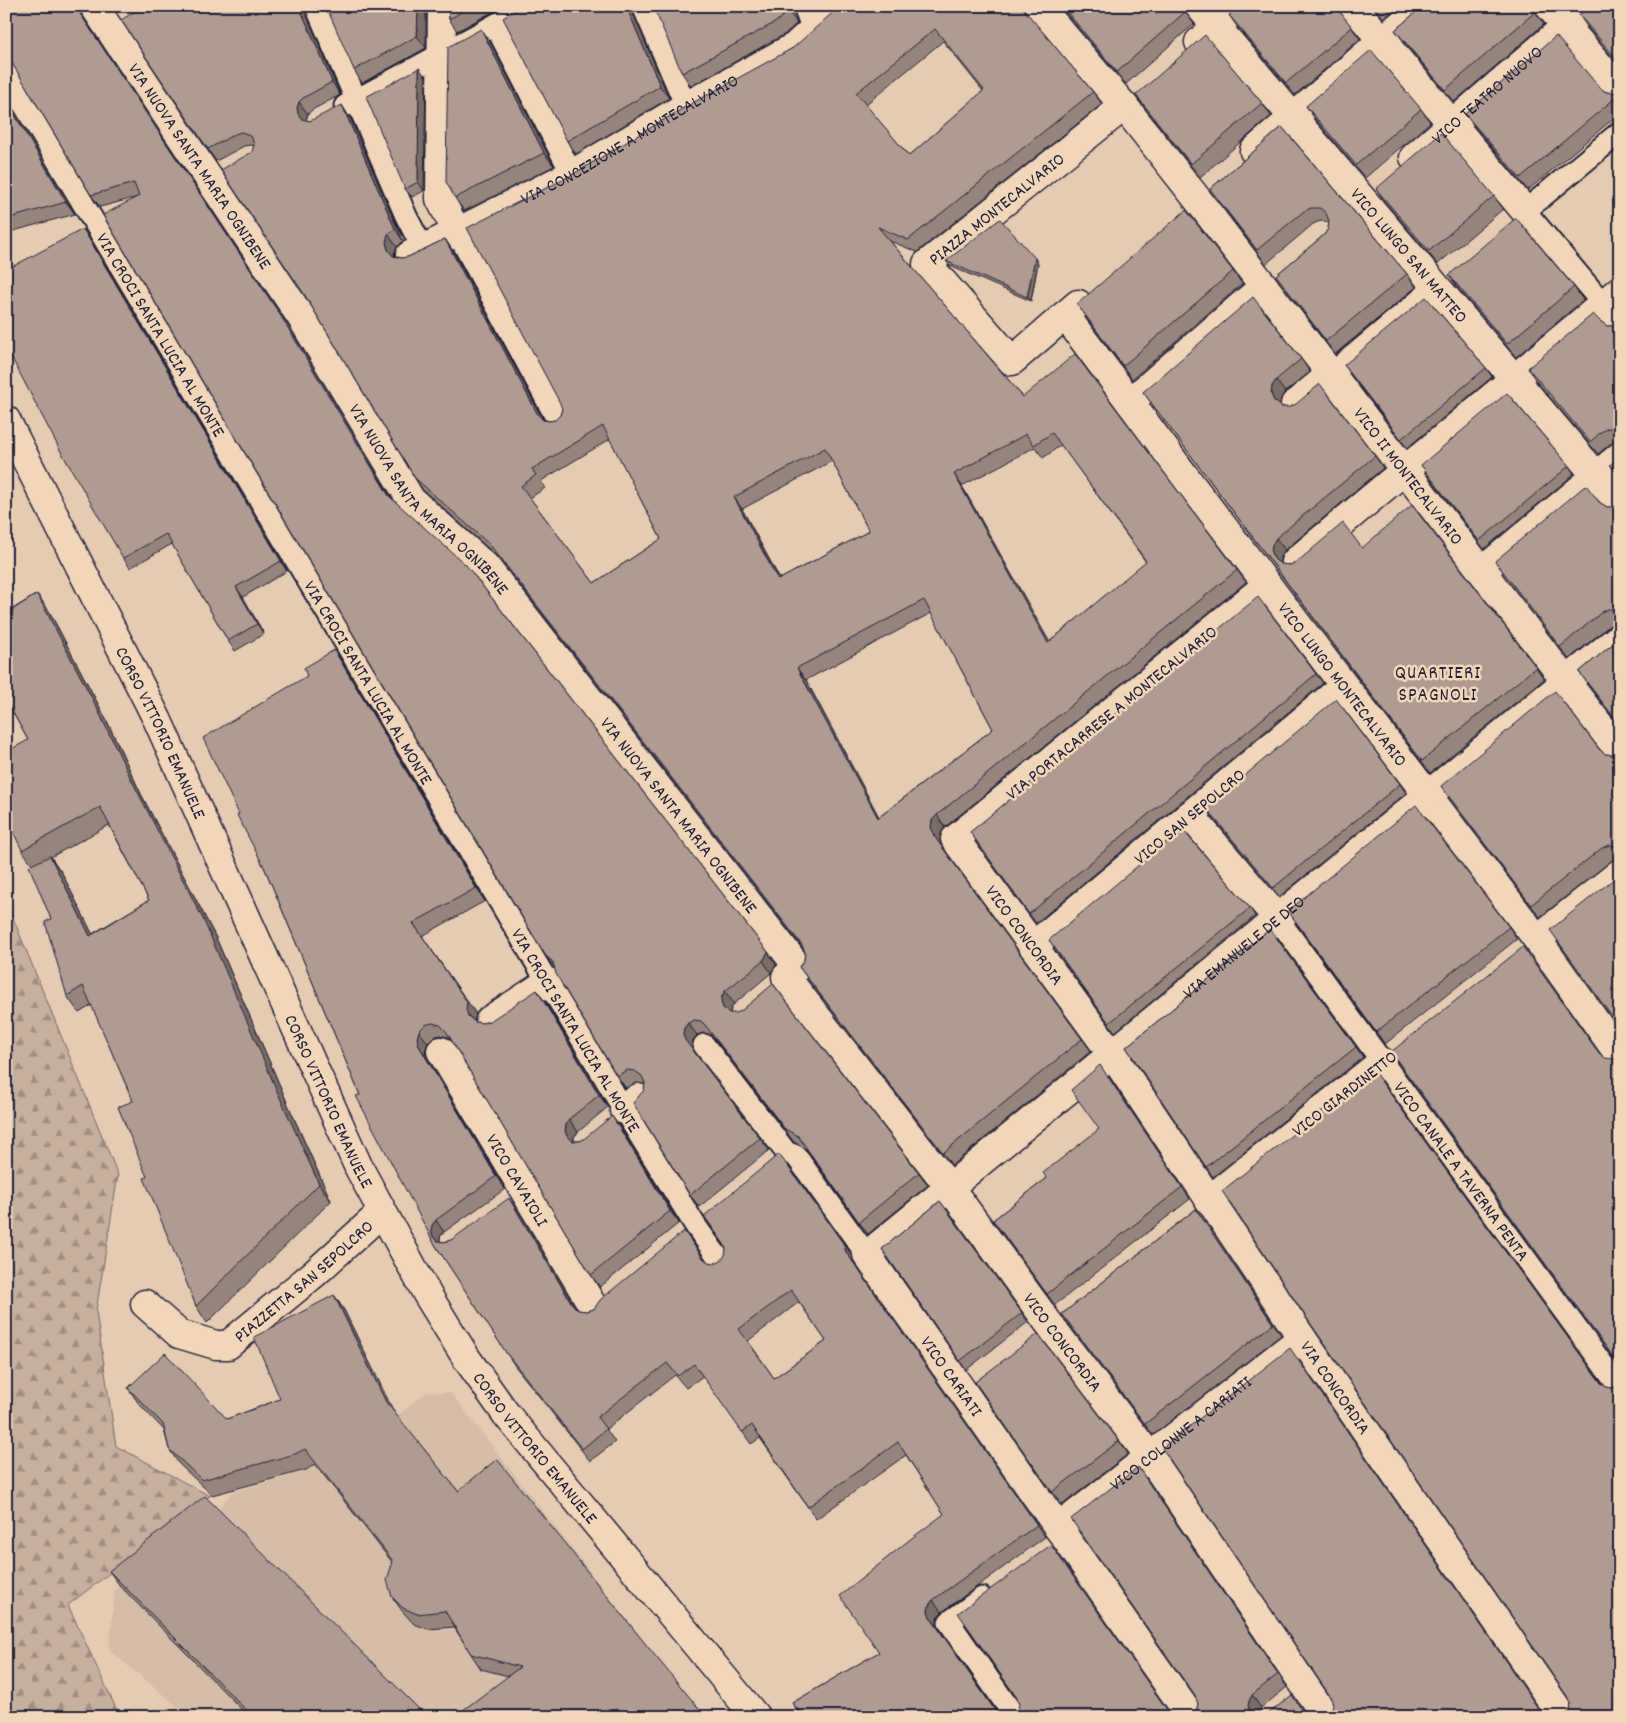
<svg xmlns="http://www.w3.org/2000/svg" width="1626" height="1723" viewBox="0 0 1626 1723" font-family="Dekko,sans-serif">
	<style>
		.built { fill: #d5bda8 }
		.forest { fill: url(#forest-firs); stroke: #74686c }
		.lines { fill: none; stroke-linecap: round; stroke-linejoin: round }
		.service-casing { stroke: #22223b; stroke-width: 25 }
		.pedestrian-casing { stroke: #22223b; stroke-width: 31 }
		.minor-casing { stroke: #22223b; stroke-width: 31 }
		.primary-casing { stroke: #22223b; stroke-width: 31 }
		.service { stroke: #f2d6b9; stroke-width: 21 }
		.pedestrian { stroke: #f2d6b9; stroke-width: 28 }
		.minor { stroke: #f2d6b9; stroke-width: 28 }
		.primary { stroke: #f2d6b9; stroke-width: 28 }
		.wall { fill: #96857d; stroke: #22223b; fill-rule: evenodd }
		.shaded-wall { fill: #7a6c66; stroke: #22223b }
		.building { fill: #af9b91; stroke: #22223b; fill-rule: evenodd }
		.labels { text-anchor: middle; stroke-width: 5; stroke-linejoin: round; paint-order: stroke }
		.street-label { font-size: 18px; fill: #22223b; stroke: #f2d6b9 }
		.neighbourhood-label { font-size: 19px; letter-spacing: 1px; fill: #22223b; stroke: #f2d6b9 }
	</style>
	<defs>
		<pattern id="forest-firs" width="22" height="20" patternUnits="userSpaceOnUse" patternTransform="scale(1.25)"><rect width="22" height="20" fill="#c5af9e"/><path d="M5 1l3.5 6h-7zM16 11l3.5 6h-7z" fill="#a08e82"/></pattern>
	</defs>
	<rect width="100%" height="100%" fill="#e5cbb2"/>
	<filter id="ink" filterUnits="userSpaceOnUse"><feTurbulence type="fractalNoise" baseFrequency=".02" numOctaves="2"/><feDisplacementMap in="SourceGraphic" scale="10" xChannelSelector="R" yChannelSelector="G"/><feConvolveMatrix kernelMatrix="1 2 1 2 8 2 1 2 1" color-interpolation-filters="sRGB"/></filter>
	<g filter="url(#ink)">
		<path class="built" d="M426 1392 451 1393 664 1667 674 1717H190L109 1650 115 1590 216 1512 232 1492 300 1473 401 1413Z"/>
		<path class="forest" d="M6 901 118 1175 96 1311 116 1446 210 1496 68 1605 120 1717H6Z"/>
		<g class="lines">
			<g class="service-casing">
				<g id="service">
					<path d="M316 6 406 216 423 249"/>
					<path d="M643 6 686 106"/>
					<path d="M804 6 813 30"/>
					<path d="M495 25 572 174"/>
					<path id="s1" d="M6 72 20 98 624 1110 695 1225 722 1263"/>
					<path d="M345 106 530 6"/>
					<path d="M457 232 558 421"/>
					<path d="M1603 304 1525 211 1620 132"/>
					<path d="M1331 374 1435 287"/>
					<path id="s2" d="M1278 919 1620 1388"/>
					<path d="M704 1045 786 1152 796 1156 867 1255"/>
					<path d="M982 1598 949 1622 1015 1717"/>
				</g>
			</g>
			<g class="pedestrian-casing">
				<g id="pedestrian">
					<path d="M1199 42 1239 6"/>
					<path d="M410 255 457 232"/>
					<path d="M1603 304 1620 323"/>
					<path d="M1295 404 1331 374"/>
					<path d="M1295 562 1620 290"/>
					<path d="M1482 571 1620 456"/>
					<path d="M1428 795 1620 637"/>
					<path d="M1033 946 1190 815 1278 919"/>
					<path d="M490 1020 548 982"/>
					<path id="s3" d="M441 1051 594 1308"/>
					<path d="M624 1110 638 1098"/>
					<path d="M1209 1200 1382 1062"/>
				</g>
			</g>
			<g class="minor-casing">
				<g id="minor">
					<path id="s4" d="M94 6 301 317 411 500 486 567 798 967 786 977 950 1188 1050 1325 1150 1457 1326 1717"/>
					<path id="s5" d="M442 6 440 199 457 232 572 174 686 106 794 47 839 6"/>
					<path id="s6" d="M1039 6 1124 106 1198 200 1620 752"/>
					<path id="s7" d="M1199 6 1620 504"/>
					<path d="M1353 6 1525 211"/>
					<path d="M1549 6 1620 90"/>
					<path d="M1254 151 1422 6"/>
					<path id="s8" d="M1414 157 1589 6"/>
					<path id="s9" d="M1078 304 1012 361 927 264 1124 106"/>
					<path id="s10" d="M1065 315 1193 487 1537 939 1620 1056"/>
					<path d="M1130 402 1264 286"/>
					<path id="s11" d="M1267 585 955 839 1112 1054 1302 1338 1563 1717"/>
					<path d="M1190 815 1344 686"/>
					<path d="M1537 939 1620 873"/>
					<path id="s12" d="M145 1304 179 1334 216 1345H228L315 1273 382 1212"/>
					<path id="s13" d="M1058 1528 1302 1338"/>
					<path id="s14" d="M1191 1717 867 1255 1428 795"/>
				</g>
			</g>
			<g class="primary-casing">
				<g id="primary">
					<path id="s15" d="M6 420 157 719 359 1168 427 1294 467 1359 506 1414 756 1717"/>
				</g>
			</g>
			<use href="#service" class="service"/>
			<use href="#pedestrian" class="pedestrian"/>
			<use href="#minor" class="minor"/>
			<use href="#primary" class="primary"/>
		</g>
		<path class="wall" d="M6 6H78L81 15 288 325 392 498 776 965 771 973 734 1004 731 1008 730 1013 919 1173 928 1185 868 1234 806 1149 794 1142 714 1037 709 1034 703 1033 697 1035 693 1040 692 1046 693 1050 769 1150 699 1207 690 1195 644 1090 645 1084 636 1083 626 1088 617 1076 555 968 546 956 138 197 100 207 91 195 11 61 6 60Z
			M113 6H126L116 11Z
			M426 6V48L362 83 354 70Z
			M449 6H503L457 31 449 19Z
			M792 6 797 23 785 34 691 86 682 73Z
			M1060 6H1184V8L1185 12 1194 24 1126 84Z
			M1374 6H1398L1384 18Z
			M1423 6H1534V8L1535 12 1544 24 1454 102 1404 42 1395 30Z
			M1620 6V66L1588 28 1579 15Z
			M1024 8 1025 11 1093 92 1102 104 917 252 890 241 1023 397 1237 570 1246 582 945 827 941 833 940 840 942 847 1091 1051 952 1165 808 979 799 967 804 960 805 952 803 948 498 557 423 490 415 478 252 152 254 146 250 145 244 146 216 161 208 149 305 11 340 95 312 110 308 114 306 120 310 121 350 118 403 241 397 247 394 254 395 256 401 258 408 257 445 239 453 251 543 419 549 421 555 420 560 415 562 409 570 176 793 48ZM943 41 983 91 909 156 865 105ZM610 439 661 539 594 583 530 498 545 488 541 481ZM1061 445 1146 562 1049 642 962 486 1035 447 1043 458ZM832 461 869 531 780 579 742 509ZM931 613 993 729 879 817 806 680Z
			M1338 9 1360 39 1295 95 1238 28 1229 15Z
			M632 11 669 98 576 154 567 141Z
			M481 29 490 42 554 166 464 211 455 198Z
			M426 77 424 191 412 197 405 189Z
			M1600 88 1606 92 1614 93 1620 90V113L1528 190 1474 126 1465 114Z
			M1136 95 1262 103 1271 116 1200 177 1145 108Z
			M6 97 75 214 6 233Z
			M1306 106 1421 109 1430 122 1365 178 1315 119Z
			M1282 127 1407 274 1416 287 1335 354 1276 275 1324 235 1328 229 1329 222 1320 221 1313 224 1266 264 1210 189Z
			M1376 189 1494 196 1503 209 1438 264 1385 202Z
			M83 229 90 239 287 571 243 597 264 634 235 651 228 641 172 544 130 568 123 558Z
			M946 261 1038 263 1031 301 950 266Z
			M1233 271 1242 284 1132 379 1077 304Z
			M1449 275 1574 287 1583 300 1516 357 1458 288Z
			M1600 321 1607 326H1615L1620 323V441H1617L1610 444 1598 454 1536 381 1528 368Z
			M1301 359 1310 372 1285 392 1281 398 1280 405 1375 456 1383 468 1285 550 1280 557V564L1290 565 1362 548 1536 667 1544 679 1430 773 1143 392Z
			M1344 365 1486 368 1492 377 1407 448Z
			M1421 465 1569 466 1574 474 1484 549Z
			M1599 502 1607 507H1614L1620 504V622H1617L1610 625 1569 659 1495 561Z
			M37 594 49 611 107 721 141 794 216 938 289 1107 331 1201 207 1323 196 1306 147 1177 133 1101 92 1005 79 1013 67 996 51 919 32 864 22 850 28 740 6 700V602L11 610ZM109 825 149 900 92 934 62 873 51 857Z
			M1620 638V726L1579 672Z
			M334 650 342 662 485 901 422 936 476 1014 475 1022 483 1023 545 1002 608 1107 578 1132 574 1137V1141H580L621 1129 679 1223 600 1287 591 1275 452 1040 448 1037 440 1035 433 1037 428 1043 425 1051 427 1059 505 1189 444 1232 440 1237V1241L444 1242 451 1240 518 1210 575 1306 578 1310 586 1311 594 1309 703 1258 708 1262 715 1263 852 1255 854 1264 1045 1537 942 1612 937 1617V1624L939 1629 996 1712 1001 1716 1005 1717H802L792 1703 879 1652 944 1514 906 1455 816 1519 760 1438 751 1444 703 1376 686 1388 675 1375 606 1429 615 1442 590 1461 515 1366 434 1243 360 1095 265 869 239 814 307 676ZM799 1302 826 1341 774 1378 748 1341Z
			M1316 674 1323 683 1036 923 970 832Z
			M1599 749 1605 754 1614 755 1620 752V858H1617L1611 861 1540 917 1441 786Z
			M1400 784 1406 793 1279 897 1212 817 1206 808Z
			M1250 908 1255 916 1115 1032 1049 940Z
			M1296 923 1509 927 1517 939 1385 1044Z
			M1270 929 1363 1057 1213 1177 1126 1047Z
			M1109 1077 1190 1199 1055 1305 993 1220 1047 1178 1099 1129Z
			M940 1201 1028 1322 966 1370 882 1249Z
			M1196 1209 1281 1335 1153 1435 1062 1314Z
			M334 1295 344 1310 394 1413 458 1491 652 1652 508 1676 481 1669 471 1654 454 1627 428 1629 414 1624 403 1612 392 1597V1562L315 1464 306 1470 212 1495 179 1464 169 1449 164 1430 139 1404 128 1388 227 1419 280 1399Z
			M975 1382 1119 1441 1128 1454 1062 1505Z
			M1601 1383 1606 1387 1612 1388 1618 1386 1620 1384V1717L1569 1711Z
			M1138 1467 1287 1687 1261 1708 1257 1713V1717L1196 1712 1198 1704Z
			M109 1571 427 1717H249L120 1586Z"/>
		<path class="shaded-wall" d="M75 6H78L81 15 288 325 398 508Z
			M299 6H304L305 11 340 95 332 82Z
			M418 6H426V48L417 36Z
			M626 6H631L632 11 669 98 660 86Z
			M787 6H792L797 23 788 11Z
			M481 29 490 42 554 166 544 153Z
			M419 68 426 77 424 191 418 182Z
			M6 97 75 214 66 202 6 100Z
			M299 102 308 114 306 120 307 126 298 114 297 108Z
			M342 105 350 118 403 241 395 229Z
			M83 229 90 239 287 571 281 561Z
			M388 234 397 247 394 254 396 262 388 250 386 242Z
			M445 239 453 251 547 427 538 415Z
			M1035 258 1038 263 1031 301 1027 297Z
			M1276 380 1285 392 1281 398 1280 406 1274 401 1271 394 1272 386Z
			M954 474 962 486 1057 655 1048 643Z
			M734 497 742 509 787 593 778 580Z
			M1276 538 1285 550 1280 557V565L1275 560 1271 553 1272 545Z
			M236 587 243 597 264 634 257 624Z
			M37 594 49 611 107 721 141 794 216 938 289 1107 331 1201 319 1184Z
			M6 602 21 628 9 612 6 606Z
			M334 650 342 662 485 901 476 888Z
			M797 668 806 680 886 830 878 818Z
			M937 815 945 827 941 833 940 840 942 848 934 836 931 828 932 820Z
			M50 856 62 873 102 953 90 936Z
			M413 923 476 1014 474 1021 468 1016Z
			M768 952 776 965 771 973 763 961Z
			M537 990 545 1002 608 1107 599 1095Z
			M725 991 734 1004 731 1008 730 1015 723 1008 721 1002 722 996Z
			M688 1023 697 1035 693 1040 692 1046 694 1053 685 1040 683 1034 684 1028Z
			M419 1031 428 1043 425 1051 427 1059 505 1189 496 1176 419 1046 417 1038Z
			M612 1116 621 1129 679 1223 670 1211Z
			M569 1119 578 1132 574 1137V1143L567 1136 565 1131 566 1125Z
			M509 1198 518 1210 581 1316 572 1304Z
			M436 1220 444 1232 440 1237V1243L433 1237 431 1230 432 1225Z
			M843 1243 852 1255 854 1264 846 1252Z
			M334 1295 344 1310 397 1418 386 1402Z
			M933 1600 942 1612 937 1617V1624L939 1629 930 1617 928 1611 929 1605Z
			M1252 1695 1261 1708 1257 1713V1717L1250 1712 1248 1706 1249 1701Z"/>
		<path class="building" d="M6 6H75L279 313 389 496 466 565 768 952 763 961 725 991 722 996 721 1002 723 1008 729 1013H736L741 1011 773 984 919 1173 859 1222 798 1136 785 1129 705 1025 701 1021 694 1020 688 1023 684 1028 683 1034 685 1040 760 1138 690 1195 633 1103 644 1090 645 1083 642 1076 635 1071 627 1070 617 1076 556 974 553 962 546 956 539 945 103 215 139 196 134 183 91 195 6 53Z
			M144 6H299L332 82 303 98 299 102 297 108 298 114 302 119 310 121 342 105 395 229 388 234 386 242 388 250 393 256 401 258 408 257 445 239 538 415 543 420 549 421 555 420 560 415 562 409 560 403 467 228 570 176 685 107 793 48 840 6H1021L1093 92 908 240 878 227 1023 397 1075 354 1237 570 937 815 932 820 931 828 934 836 1082 1039 943 1153 799 967 804 960 805 952 802 945 490 545 415 478 306 297 221 170 252 152 254 145 252 138 247 134 241 132 235 134 208 149 121 20ZM935 29 984 90 909 156 856 93ZM603 426 661 539 594 583 521 486 536 475 532 469ZM1052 433 1146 561 1048 643 954 474 1026 434 1034 445ZM825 448 869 531 778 580 734 497ZM924 600 993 729 878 818 797 668Z
			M326 6H418L417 36 354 70Z
			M449 6H472L449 19Z
			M522 6H626L660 86 567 141 503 18Z
			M653 6H787L788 11 776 22 682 73Z
			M1062 6H1181L1185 12 1117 72Z
			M1240 6H1335L1352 27 1286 83 1229 15Z
			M1423 6H1531L1535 12 1445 90 1395 30Z
			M1590 6H1620V63L1579 15Z
			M481 29 544 153 455 198 446 182 448 47Z
			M1205 35 1262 103 1191 164 1136 95Z
			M1556 36 1600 88 1606 92 1614 93 1620 90V94L1520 178 1465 114Z
			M1371 50 1421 109 1356 165 1306 106Z
			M419 68 418 182 405 189 366 97Z
			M6 100 66 202 6 219Z
			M1282 127 1407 274 1326 341 1276 275 1324 235 1328 229 1329 221 1326 213 1320 208H1311L1304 211 1257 250 1210 189Z
			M1441 133 1494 196 1429 251 1376 189Z
			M1186 210 1233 271 1123 366 1077 304Z
			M1516 218 1574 287 1507 344 1449 275Z
			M1000 219 1035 258 1027 297 946 261Z
			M83 229 281 561 236 587 257 624 228 641 166 534 123 558 60 450 6 347V270Z
			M1620 290V297L1617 293Z
			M1253 297 1301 359 1276 380 1272 386 1271 394 1274 401 1282 407H1290L1296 404 1320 384 1375 456 1276 538 1272 545 1271 553 1275 560 1281 564 1290 565 1297 562 1343 523 1362 548 1412 505 1536 667 1422 761 1143 392Z
			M1426 297 1486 368 1401 439 1344 365Z
			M1593 314 1600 321 1607 326H1615L1620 323V431L1616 429 1608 428 1601 432 1590 442 1528 368Z
			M1507 393 1569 466 1479 541 1421 465Z
			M1620 457V477L1610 465Z
			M1586 485 1599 502 1607 507H1614L1620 504V612L1616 610 1608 609 1602 612 1560 647 1495 561Z
			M37 594 95 704 130 777 204 921 277 1091 319 1184 196 1306 144 1178 147 1177 118 1107 133 1101 83 986 67 996 45 922 51 919 29 866 50 856 90 936 149 900 100 807 22 850 6 817V752L28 740 6 700V606L9 612Z
			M1258 597 1316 674 1029 914 970 832Z
			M1620 638V725L1579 672Z
			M334 650 476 888 413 923 467 1002 466 1009 468 1016 475 1022 483 1023 490 1021 537 990 599 1095 569 1119 566 1125 565 1131 567 1136 573 1141H580L585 1138 612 1116 670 1211 591 1275 446 1031 440 1025 432 1023 425 1025 419 1031 417 1038 419 1046 496 1176 436 1220 432 1225 431 1230 433 1237 438 1241 444 1242 451 1240 509 1198 572 1304 578 1310 586 1311 594 1309 600 1300 684 1231 703 1258 708 1262 715 1263 721 1261 725 1255 726 1249 724 1244 704 1216 779 1154 843 1243 846 1252 1037 1525 933 1600 929 1605 928 1611 930 1617 996 1712 1001 1716 1005 1717H804L792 1703 879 1652 840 1596 908 1541 944 1514 898 1442 808 1507 752 1425 742 1432 694 1364 678 1376 667 1363 597 1417 606 1429 582 1449 507 1354 434 1243 356 1096 360 1095 265 869 237 815 239 814 203 738 307 676 304 668ZM791 1290 826 1341 774 1378 739 1329Z
			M1555 691 1599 749 1605 754 1614 755 1620 752V848L1617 846 1609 845 1602 848 1531 905 1441 786Z
			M1336 699 1400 784 1273 888 1206 808Z
			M1416 805 1509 927 1376 1032 1288 911Z
			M1182 829 1250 908 1109 1023 1049 940Z
			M1620 874V1028L1550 930Z
			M1270 929 1356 1047 1206 1167 1126 1047Z
			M1523 947 1599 1053 1605 1058 1613 1059 1620 1057V1366L1391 1052Z
			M1100 1065 1182 1187 1047 1294 993 1220 1047 1178 1043 1173 1099 1129 1071 1090Z
			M1373 1070 1601 1383 1606 1387 1612 1388 1618 1386 1620 1384V1402L1615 1406 1616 1408 1614 1410 1620 1418V1717H1564L1569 1711 1570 1703 1567 1696 1306 1317 1222 1191Z
			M940 1201 1022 1313 960 1361 882 1249Z
			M1196 1209 1273 1324 1145 1424 1062 1314Z
			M334 1295 386 1402 458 1491 497 1459 652 1652 706 1717H454L520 1667 471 1654 445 1611 417 1614 403 1608 392 1597 387 1580 393 1561 305 1449 295 1454 202 1480 169 1449 163 1424 128 1388 165 1353 227 1419 280 1399 254 1337Z
			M1038 1334 1119 1441 1052 1492 975 1382Z
			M1290 1348 1542 1714 1545 1717H1327L1331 1712 1333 1704 1330 1696 1162 1448Z
			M1138 1467 1278 1674 1252 1695 1249 1701 1248 1706 1250 1712 1256 1716 1260 1717H1192L1196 1712 1198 1704 1195 1696 1071 1519Z
			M205 1496 427 1717H253L109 1571Z
			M1051 1545 1170 1714 1173 1717H1008L1014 1715 1018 1710 1019 1704 1017 1698 958 1613Z
			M1292 1695 1304 1713 1308 1717H1263L1268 1714Z"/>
	</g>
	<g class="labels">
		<g class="street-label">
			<text dy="6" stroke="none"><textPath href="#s8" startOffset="96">VICO TEATRO NUOVO</textPath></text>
			<text dy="6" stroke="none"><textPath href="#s5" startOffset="426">VIA CONCEZIONE A MONTECALVARIO</textPath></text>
			<text dy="6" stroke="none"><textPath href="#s4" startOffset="192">VIA NUOVA SANTA MARIA OGNIBENE</textPath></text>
			<text dy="6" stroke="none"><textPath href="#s9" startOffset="305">PIAZZA MONTECALVARIO</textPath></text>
			<text dy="6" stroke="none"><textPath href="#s7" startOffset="326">VICO LUNGO SAN MATTEO</textPath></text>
			<text dy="6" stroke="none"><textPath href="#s1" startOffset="305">VIA CROCI SANTA LUCIA AL MONTE</textPath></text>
			<text dy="6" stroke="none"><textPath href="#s6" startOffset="598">VICO II MONTECALVARIO</textPath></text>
			<text dy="6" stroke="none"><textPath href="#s4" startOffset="598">VIA NUOVA SANTA MARIA OGNIBENE</textPath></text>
			<text dy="6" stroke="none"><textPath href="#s1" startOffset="710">VIA CROCI SANTA LUCIA AL MONTE</textPath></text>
			<text dy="6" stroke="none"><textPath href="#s10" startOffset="462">VICO LUNGO MONTECALVARIO</textPath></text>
			<text transform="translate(1111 712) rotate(-39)" y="6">VIA PORTACARRESE A MONTECALVARIO</text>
			<text dy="6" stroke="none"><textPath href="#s15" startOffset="349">CORSO VITTORIO EMANUELE</textPath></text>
			<text dy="6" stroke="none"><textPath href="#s4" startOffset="1002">VIA NUOVA SANTA MARIA OGNIBENE</textPath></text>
			<text transform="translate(1189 816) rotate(-40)" y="6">VICO SAN SEPOLCRO</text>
			<text dy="6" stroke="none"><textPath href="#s11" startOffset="521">VICO CONCORDIA</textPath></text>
			<text dy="6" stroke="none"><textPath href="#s14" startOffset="1051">VIA EMANUELE DE DEO</textPath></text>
			<text dy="6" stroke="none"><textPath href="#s1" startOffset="1115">VIA CROCI SANTA LUCIA AL MONTE</textPath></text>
			<text transform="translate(1344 1093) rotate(-38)" y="6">VICO GIARDINETTO</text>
			<text dy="6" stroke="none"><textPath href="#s15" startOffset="754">CORSO VITTORIO EMANUELE</textPath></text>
			<text dy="6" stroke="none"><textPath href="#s2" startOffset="312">VICO CANALE A TAVERNA PENTA</textPath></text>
			<text dy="6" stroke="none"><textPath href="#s3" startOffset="150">VICO CAVAIOLI</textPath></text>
			<text dy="6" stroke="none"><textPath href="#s12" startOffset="195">PIAZZETTA SAN SEPOLCRO</textPath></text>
			<text dy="6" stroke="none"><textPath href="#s4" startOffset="1669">VICO CONCORDIA</textPath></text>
			<text transform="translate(952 1376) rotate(55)" y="6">VICO CARIATI</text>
			<text dy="6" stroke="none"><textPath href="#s11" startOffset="1070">VIA CONCORDIA</textPath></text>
			<text dy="6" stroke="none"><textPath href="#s13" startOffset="155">VICO COLONNE A CARIATI</textPath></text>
			<text dy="6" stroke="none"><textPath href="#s15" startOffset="1159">CORSO VITTORIO EMANUELE</textPath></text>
		</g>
		<g class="neighbourhood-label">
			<text x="1438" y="678">QUARTIERI<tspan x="1438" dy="22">SPAGNOLI</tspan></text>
		</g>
	</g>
	<rect width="1626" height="1723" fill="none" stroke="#f2d6b9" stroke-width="25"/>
	<rect x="12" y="12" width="1601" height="1698" fill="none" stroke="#22223b" stroke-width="2" filter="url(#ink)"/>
</svg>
